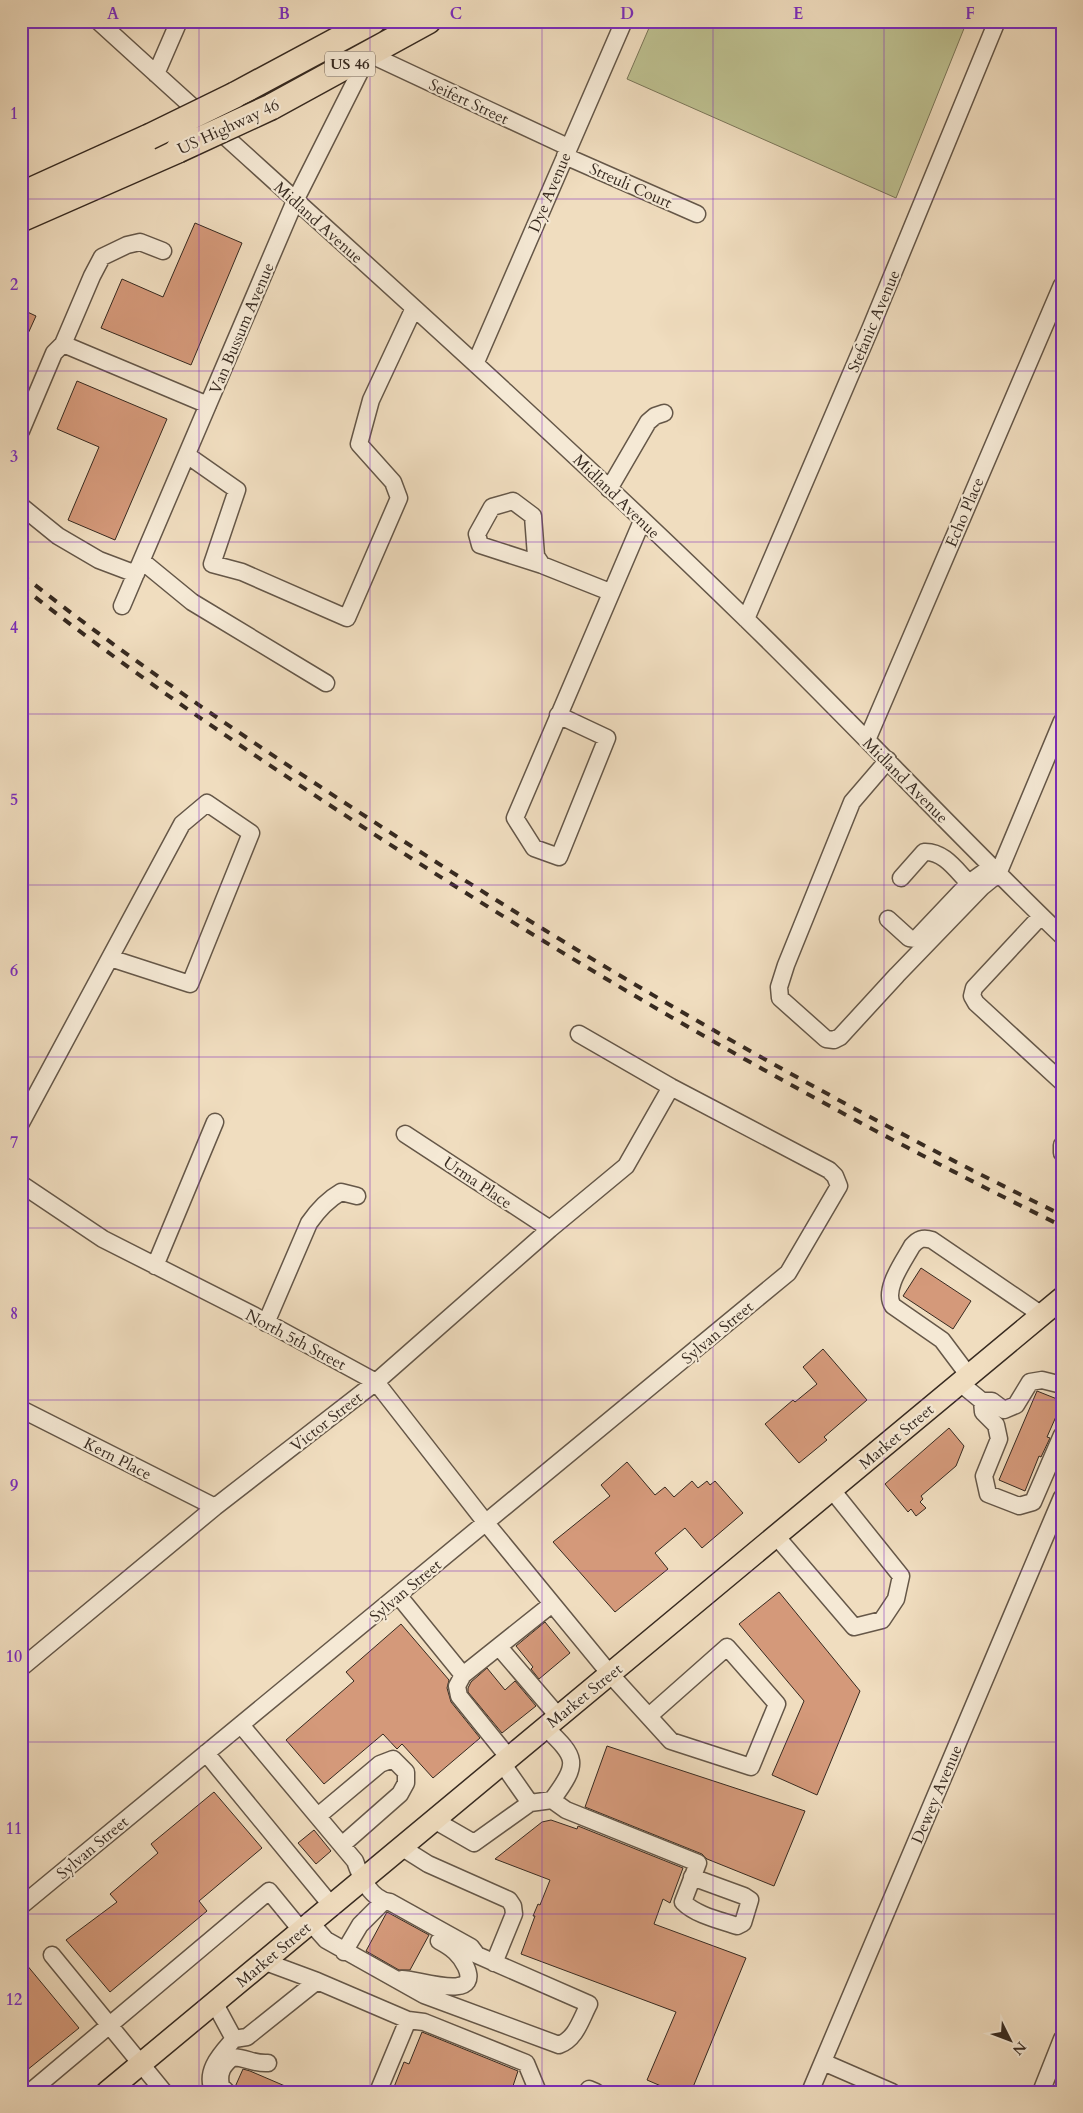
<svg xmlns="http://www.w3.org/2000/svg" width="1083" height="2113" viewBox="0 0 1083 2113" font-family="Cardo,serif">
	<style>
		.green { fill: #bdc090; stroke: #7a7558 }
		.building { fill: #d4997a; stroke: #372a20 }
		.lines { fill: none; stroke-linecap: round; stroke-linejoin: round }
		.minor-casing { stroke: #655748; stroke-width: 19 }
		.major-casing { stroke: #372a20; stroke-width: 24 }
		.highway-casing { stroke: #372a20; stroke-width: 28 }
		.minor { stroke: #f5e9d5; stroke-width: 16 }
		.major { stroke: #f0ddbf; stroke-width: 21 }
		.highway { stroke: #f0ddbf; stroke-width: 25 }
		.rail { stroke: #372a20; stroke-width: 4; stroke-dasharray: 9 9; stroke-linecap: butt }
		.highway-bridge-casing { stroke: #372a20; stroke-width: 28; stroke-linecap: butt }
		.highway-bridge { stroke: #f0ddbf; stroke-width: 25 }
		.grid { fill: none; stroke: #7b2cbf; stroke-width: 1; stroke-opacity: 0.55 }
		.labels { text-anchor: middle; stroke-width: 4.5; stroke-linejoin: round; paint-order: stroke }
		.shield { fill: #f5e9d5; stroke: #706356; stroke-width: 1 }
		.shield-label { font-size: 15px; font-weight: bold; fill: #372a20 }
		.street-label { font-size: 16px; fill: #372a20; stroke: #f5e9d5 }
		.neatline { fill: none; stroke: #7b2cbf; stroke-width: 2 }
		.grid-label { font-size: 16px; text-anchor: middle; font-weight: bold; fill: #7b2cbf }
	</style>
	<rect width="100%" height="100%" fill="#f0ddbf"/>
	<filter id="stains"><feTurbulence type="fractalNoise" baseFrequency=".004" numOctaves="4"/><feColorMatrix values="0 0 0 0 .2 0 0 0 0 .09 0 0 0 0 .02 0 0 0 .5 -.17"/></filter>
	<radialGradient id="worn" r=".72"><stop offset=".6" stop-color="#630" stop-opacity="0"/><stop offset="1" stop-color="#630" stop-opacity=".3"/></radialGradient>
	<path class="green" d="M652 21H967L896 198 627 79Z"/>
	<path class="building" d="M195 223 242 243 191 365 101 328 122 279 163 297Z
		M21 309 36 316 21 349Z
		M77 381 167 419 115 540 68 520 99 447 57 429Z
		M921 1268 971 1301 953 1329 903 1296Z
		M823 1349 867 1400 824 1437 827 1440 799 1463 765 1424 793 1400 795 1402 817 1384 803 1367Z
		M1037 1391 1062 1401V1403L1047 1437 1050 1438 1041 1457 1039 1456 1025 1491 999 1480Z
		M949 1428 964 1446 956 1466 921 1496 923 1499 920 1502 926 1508 916 1516 911 1509 908 1512 885 1484Z
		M627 1462 655 1495 665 1487 674 1497 692 1481 698 1488 707 1481 710 1485 715 1481 743 1513 702 1548 685 1528 655 1553 668 1569 615 1612 553 1542 610 1496 601 1485Z
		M779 1592 860 1691 817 1795 772 1775 804 1701 739 1624Z
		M545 1622 570 1653 539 1679 531 1669 533 1667 516 1646Z
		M401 1624 449 1680 447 1688 451 1702 480 1738 433 1778 402 1744 397 1749 383 1734 324 1784 286 1740 354 1681 346 1672Z
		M487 1668 505 1690 515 1681 536 1706 502 1733 468 1692V1688L471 1682Z
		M607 1746 805 1811 774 1886 707 1859 702 1854 585 1807Z
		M214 1792 262 1848 199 1901 207 1911 110 1992 66 1940 117 1902 110 1894 158 1853 151 1844Z
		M551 1820 577 1829 578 1826 683 1868 670 1903 663 1899 654 1924 746 1958 691 2092H675L647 2080 676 2012 521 1954 535 1916H533L538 1904 540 1905 550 1880 495 1859 542 1822Z
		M314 1830 331 1851 316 1864 298 1843Z
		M387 1912 429 1935 410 1970H399L366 1951Z
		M21 1958 79 2028 21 2075Z
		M422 2032 518 2071 511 2092H392L404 2062 409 2064Z
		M243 2069 250 2071 299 2092H237L235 2087Z"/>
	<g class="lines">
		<g class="minor-casing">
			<path id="minor" d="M98 21C315 219 536 414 746 619 853 723 954 832 1062 936
				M156 74 179 21
				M565 156 697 214
				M63 344 92 276 102 257 127 245 140 242 163 251
				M476 362 624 21
				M21 431 54 353 63 344 208 405
				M187 455 237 490 212 564 242 572 347 618 399 498 393 482 359 444 371 400 414 308
				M609 489 648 422 655 416 664 413
				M21 506 58 536 99 560 136 574
				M142 561 192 602 326 683
				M542 565 480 545 477 534 492 507 513 501 533 516 536 556 542 565 610 592
				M122 606 295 201 369 54 568 147
				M746 619 871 327 997 21
				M558 715 607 738 559 857 534 848 515 818 642 521
				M867 740 1062 285
				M888 760 852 802 786 965 779 987 780 998 826 1039 834 1040 840 1037 897 975 982 887 998 874 1062 721
				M901 878 924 852C944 851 956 870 969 883L987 870
				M1041 916 974 988 972 996 976 1003 1062 1082
				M888 919 909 938 916 939 969 883
				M21 1123 182 824 207 803 251 833 190 984 110 958
				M405 1134 550 1229
				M1062 1145V1153
				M21 1184 103 1239 255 1316 376 1382 486 1523 610 1674 671 1741 751 1767 777 1704 727 1647 649 1716
				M155 1266 215 1122
				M266 1323 309 1223C318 1210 327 1200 341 1192L357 1196
				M969 1376 942 1340 893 1306C882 1290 904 1261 912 1246 918 1239 923 1237 932 1240L1042 1315
				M960 1383 982 1401H992L1004 1410 1016 1405 1030 1382 1042 1380 1062 1385
				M982 1401 983 1412 996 1425 999 1439 984 1476 988 1494 1019 1506 1033 1502 1062 1435
				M21 1409 215 1507
				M776 1536 854 1627 882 1620 896 1599 901 1576 832 1490
				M398 1595 463 1675 457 1686 459 1696 509 1758
				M499 1647 558 1716
				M21 1668 215 1507 376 1382 550 1229 626 1166 671 1087
				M463 1675 552 1604
				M241 1725 355 1861C360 1876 371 1900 390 1902L471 1947 477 1955 589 2004C581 2019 576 2039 559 2045L424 1995 326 1940 310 1922
				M206 1753 331 1905
				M502 1763 530 1803
				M552 1800 566 1810 698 1863 683 1902C696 1915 719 1920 737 1926L743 1923 750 1900 744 1896 692 1877
				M318 1816 380 1764 393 1759 406 1772V1783L400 1794 342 1845
				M434 1820 474 1843 530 1803 552 1800C580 1762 577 1758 545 1727
				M401 1847 428 1864 509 1900 513 1906 514 1914 494 1963
				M21 1906 788 1273 839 1186 835 1176 829 1170 671 1087 579 1034
				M344 1952 360 1925 383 1902
				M52 1955 164 2092
				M263 1961 317 1981 408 2020 424 2022 526 2063 538 2092
				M402 1979C415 1978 482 2003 466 1967 460 1954 452 1948 439 1941
				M214 2002 234 2039
				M823 2062 892 2092
				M30 2092 269 1891 301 1930
				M214 2092C203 2071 222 2053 234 2039L247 2037 317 1981
				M227 2092 221 2086C218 2072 223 2065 233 2057 248 2058 253 2064 268 2063
				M378 2092 408 2020
				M587 2092 589 2089 596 2092
				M810 2092 1062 1497
				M1041 2092 1062 2039"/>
		</g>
		<g class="major-casing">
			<path id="major" d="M107 2092 1062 1298"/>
		</g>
		<g class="highway-casing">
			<path id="highway" d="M235 95 373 21
				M271 107 428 21
				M21 195 149 137
				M21 219 178 150"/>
		</g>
		<use href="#minor" class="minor"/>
		<use href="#major" class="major"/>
		<use href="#highway" class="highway"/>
		<path class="rail" d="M21 574C132 662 250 741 368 818 591 964 822 1098 1062 1215
			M21 586C131 673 247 751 363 827 588 974 821 1108 1062 1226"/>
		<g class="highway-bridge-casing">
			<path id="highway-bridge" d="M149 137 235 95
				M178 150 271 107"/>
		</g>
		<use href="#highway-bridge" class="highway-bridge"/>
	</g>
	<path class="grid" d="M199 21V2092M370 21V2092M542 21V2092M713 21V2092M884 21V2092M21 199H1062M21 371H1062M21 542H1062M21 714H1062M21 885H1062M21 1057H1062M21 1228H1062M21 1400H1062M21 1571H1062M21 1742H1062M21 1914H1062"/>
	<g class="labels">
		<rect class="shield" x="325" y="51.5" width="50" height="25" rx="4"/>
		<g class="shield-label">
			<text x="350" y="69">US 46</text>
		</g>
		<g class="street-label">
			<text transform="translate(469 101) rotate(25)" y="6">Seifert Street</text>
			<text transform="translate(228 126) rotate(-25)" y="6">US Highway 46</text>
			<text transform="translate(631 185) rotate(24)" y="6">Streuli Court</text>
			<text transform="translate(549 192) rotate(-67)" y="6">Dye Avenue</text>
			<text transform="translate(319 222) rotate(42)" y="6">Midland Avenue</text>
			<text transform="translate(873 321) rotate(-67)" y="6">Stefanic Avenue</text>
			<text transform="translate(241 328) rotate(-67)" y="6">Van Bussum Avenue</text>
			<text transform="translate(617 496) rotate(44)" y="6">Midland Avenue</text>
			<text transform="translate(964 512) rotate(-67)" y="6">Echo Place</text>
			<text transform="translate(906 780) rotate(45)" y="6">Midland Avenue</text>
			<text transform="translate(478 1182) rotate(34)" y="6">Urma Place</text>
			<text transform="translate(717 1332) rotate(-40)" y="6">Sylvan Street</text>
			<text transform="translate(296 1339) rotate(28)" y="6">North 5th Street</text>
			<text transform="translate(326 1421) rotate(-38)" y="6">Victor Street</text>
			<text transform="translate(896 1436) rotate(-40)" y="6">Market Street</text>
			<text transform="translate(118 1458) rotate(27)" y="6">Kern Place</text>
			<text transform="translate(405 1590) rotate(-40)" y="6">Sylvan Street</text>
			<text transform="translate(584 1695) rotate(-39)" y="6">Market Street</text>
			<text transform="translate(936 1794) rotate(-67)" y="6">Dewey Avenue</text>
			<text transform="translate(92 1847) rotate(-40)" y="6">Sylvan Street</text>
			<text transform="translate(273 1954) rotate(-40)" y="6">Market Street</text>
		</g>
	</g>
	<rect width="1083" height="2113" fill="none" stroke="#f0ddbf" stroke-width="55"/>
	<g transform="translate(1010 2040) rotate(132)" stroke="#f5e9d5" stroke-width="4" paint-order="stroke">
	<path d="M0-4L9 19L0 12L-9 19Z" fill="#372a20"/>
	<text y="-8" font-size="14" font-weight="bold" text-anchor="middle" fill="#372a20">N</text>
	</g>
	<rect x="28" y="28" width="1028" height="2058" class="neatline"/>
	<g class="grid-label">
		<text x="113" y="19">A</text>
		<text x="284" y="19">B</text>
		<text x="456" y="19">C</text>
		<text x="627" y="19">D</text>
		<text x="798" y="19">E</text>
		<text x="970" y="19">F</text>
		<text x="14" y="119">1</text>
		<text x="14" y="290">2</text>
		<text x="14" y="462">3</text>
		<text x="14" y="633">4</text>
		<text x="14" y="805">5</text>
		<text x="14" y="976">6</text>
		<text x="14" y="1148">7</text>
		<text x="14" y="1319">8</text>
		<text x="14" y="1491">9</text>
		<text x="14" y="1662">10</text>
		<text x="14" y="1834">11</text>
		<text x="14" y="2005">12</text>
	</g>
	<rect width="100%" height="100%" filter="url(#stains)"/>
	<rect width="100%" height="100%" fill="url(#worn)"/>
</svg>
